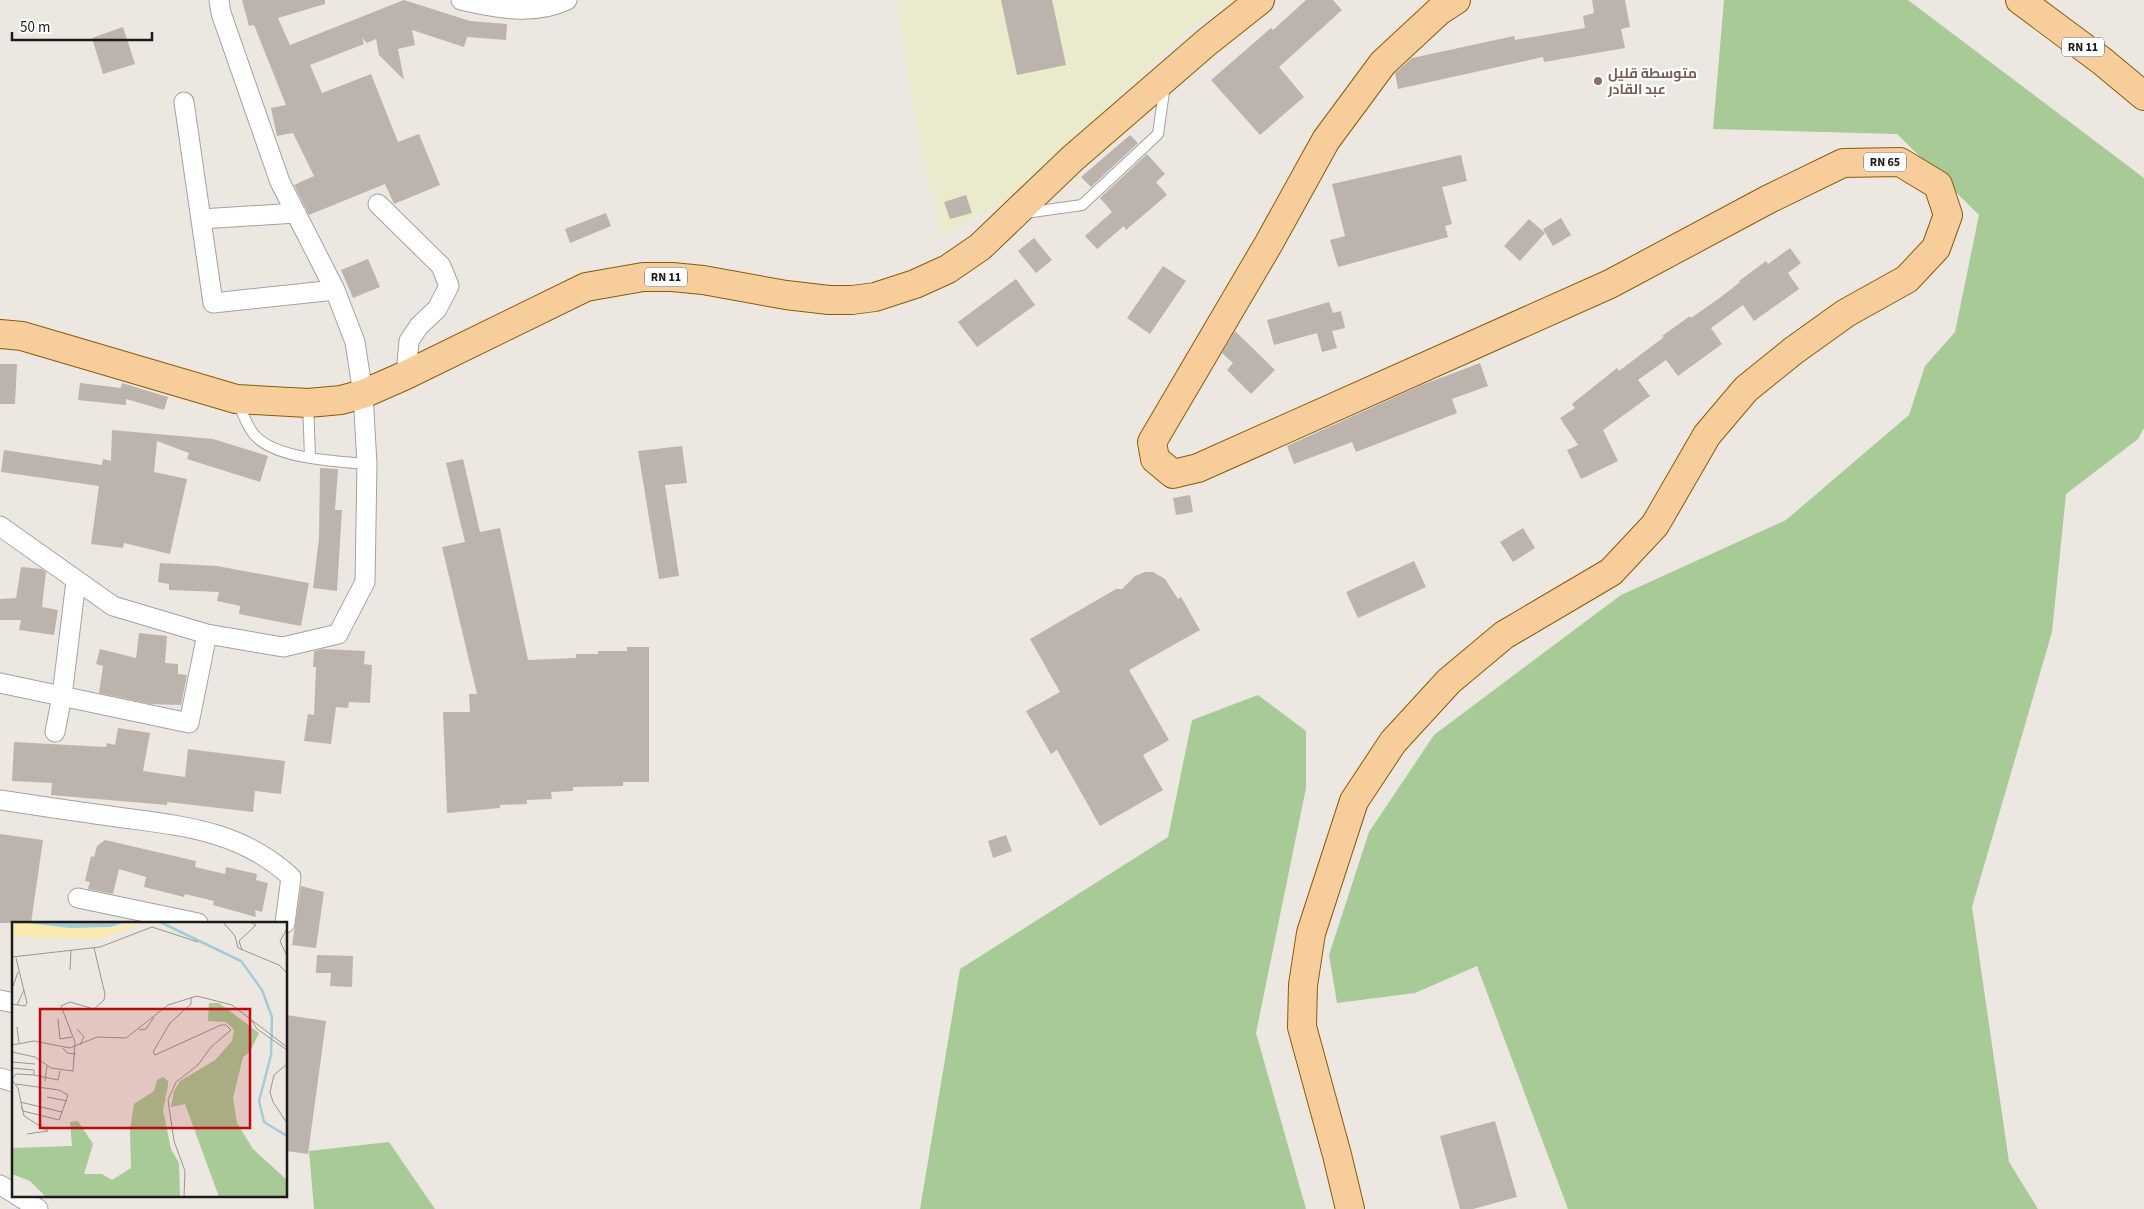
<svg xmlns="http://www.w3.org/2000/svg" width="2144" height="1209" viewBox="0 0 2144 1209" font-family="'Source Sans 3',Cairo,sans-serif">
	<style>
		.farmland { fill: #e9ebcc }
		.forest { fill: #a7ca97 }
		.building { fill: #bcb3ad }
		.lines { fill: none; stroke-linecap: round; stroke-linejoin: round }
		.lane-casing { stroke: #a2a2a2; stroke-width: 12 }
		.street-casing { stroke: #a2a2a2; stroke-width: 21 }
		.primary-casing { stroke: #8a5c07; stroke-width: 30 }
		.lane { stroke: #fff; stroke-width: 10 }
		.street { stroke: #fff; stroke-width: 19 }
		.primary { stroke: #f7cd9b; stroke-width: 28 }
		.education-dot { fill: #8d6e63; stroke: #fff; stroke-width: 2 }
		.labels { text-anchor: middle; stroke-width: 4.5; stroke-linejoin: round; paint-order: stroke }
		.shield { fill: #fff; stroke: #5f5f5f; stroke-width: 1 }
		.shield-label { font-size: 12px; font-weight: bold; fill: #1b1b1b }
		.education-label { font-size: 14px; font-weight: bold; fill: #785e54; stroke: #fff; text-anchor: start }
		.inset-river { fill: none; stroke: #a2cdd8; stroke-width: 2.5 }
		.inset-road { fill: none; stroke: #989692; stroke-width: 1 }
		.view { fill: #bc0a0d; fill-opacity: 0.15; stroke: #bc0a0d; stroke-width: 2.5 }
		.inset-edge { fill: none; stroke: #1b1b1b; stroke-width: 2.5 }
	</style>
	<rect width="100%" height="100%" fill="#ece8e1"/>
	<path class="farmland" d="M897 0H1236L1191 28 1014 197 942 236 919 141Z"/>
	<path class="forest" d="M1724 0H1908L2144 178V428L2138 439 2066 494 2052 632 1972 907 2009 1162 2038 1209H1568L1477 966 1415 993 1337 1003 1329 955 1369 832 1434 735 1621 595 1786 520 1909 415 1925 366 1955 332 1979 215 1897 134 1713 129Z
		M1258 695 1306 731V788L1256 1033 1306 1209H920L960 969 1168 837 1192 720Z
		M389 1142 435 1209H314L309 1151Z"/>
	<path class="building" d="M242 0H325V4L278 18 290 45 404 0 470 21 507 24 506 40 467 37 464 47 412 30 415 45 398 49 404 80 379 55 376 39 367 43 362 38 364 44 310 65 322 93 371 74 398 142 419 134 440 185 394 204 385 184 309 215 294 185 314 176 293 133 277 136 271 108 286 105 254 25 249 26Z
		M1001 0H1052L1066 65 1017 75Z
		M1306 0H1333L1342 10 1279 67 1304 97 1260 135 1211 80 1271 28 1273 30Z
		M1592 0H1625L1630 27 1621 29 1625 48 1544 62 1543 57 1398 89 1395 73 1412 58 1514 36 1515 40 1585 28 1583 16 1594 13Z
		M123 27 135 64 103 74 92 38Z
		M1130 135 1138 143 1091 187 1081 177Z
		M1147 154 1165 174 1156 182 1167 195 1126 230 1124 226 1097 249 1085 236 1112 212 1100 198Z
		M1461 155 1467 181 1442 187 1452 224 1445 226 1448 237 1338 267 1330 240 1345 236 1332 184Z
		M966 195 972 213 950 219 944 202Z
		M606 213 611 226 570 243 565 229Z
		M1561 218 1571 235 1553 246 1543 229Z
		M1529 219 1545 233 1520 261 1504 246Z
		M1034 238 1052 260 1036 273 1018 251Z
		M1790 248 1801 263 1788 273 1799 289 1754 321 1743 305 1711 328 1722 344 1678 376 1666 360 1638 380 1650 396 1603 430 1618 461 1581 479 1567 450 1578 445 1560 418 1575 408 1572 404 1617 368 1619 371 1644 352 1664 337 1662 336 1690 316 1691 318 1721 297 1740 282 1739 281 1766 261 1768 264Z
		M368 259 380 287 353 298 341 270Z
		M1163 266 1186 281 1150 334 1127 318Z
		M1016 279 1035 305 977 347 958 322Z
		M1329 302 1333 313 1341 311 1345 328 1332 331 1337 348 1322 352 1317 333 1274 345 1267 320Z
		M1235 331 1275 370 1251 394 1227 370 1233 363 1222 353Z
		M1480 363 1488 386 1452 399 1457 413 1356 452 1352 442 1294 464 1287 446 1422 385Z
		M0 364H17L15 404H0Z
		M80 383 121 388 122 383 168 397 164 410 126 399V405L78 400Z
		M112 430 213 439 268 456 260 482 187 459 189 453 157 441 154 472 187 479 170 554 124 543 123 548 91 544 99 486 1 472 4 450 102 465 103 459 111 461Z
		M682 446 687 483 665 485 679 576 659 579 638 451Z
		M463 459 480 532 500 528 528 660 576 658V654H598V651H627V647H649V782H623V786L573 787V791L551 792 552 799 527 800V804L500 805V808L447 813 443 712H470L469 694H477L442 547 465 542 446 463Z
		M320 468 338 469 335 510H342L337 591 313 588 319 538Z
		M1190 495 1193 512 1176 515 1173 498Z
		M1523 528 1535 548 1513 562 1500 542Z
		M1414 561 1426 587 1358 618 1346 592Z
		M160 563 217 566 309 583 301 626 239 614 240 606 217 601 219 592 169 590V584L158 582Z
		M21 567 42 569 46 572 42 607 58 610 54 635 19 630 21 620H0V599L16 598Z
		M1145 572H1153L1165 579 1178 599 1181 597 1200 630 1129 670 1169 740 1143 755 1163 790 1100 826 1057 750 1051 754 1026 711 1060 692 1030 639 1116 589H1122L1135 576Z
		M139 633 167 636 165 663 178 664V674L187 675 181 705 151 704 99 693 103 666 96 664 100 649 136 658Z
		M323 649 365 651 364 664 372 665 370 703 349 702 348 708 336 707 331 744 304 741 308 714 314 715 316 667H313L314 651Z
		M118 728 150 733 143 771 185 777 188 749 285 761 281 794 255 791 253 812 167 802V805L51 795 52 783 12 781 14 742 106 747 107 743 115 745Z
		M0 834 43 840 31 923H0Z
		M1006 835 1012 851 993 858 988 841Z
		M105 840 196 861 195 867 225 874 226 867 257 874 256 880 268 883 262 912 255 910 256 917 213 905 214 901 185 894 184 897 144 887 146 877 119 869 113 894 88 889 90 882 85 881 91 856 94 857 97 846Z
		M301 886 324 892 316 948 292 945Z
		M317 955 353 956 352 987 330 986 331 973H316Z
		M286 1015 326 1021 308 1154 286 1151Z
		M1495 1121 1517 1197 1473 1209H1460L1440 1136Z"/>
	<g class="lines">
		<g class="lane-casing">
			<path id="lane" d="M1025 213 1082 205 1158 134 1165 85
				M237 401C242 411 246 424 253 433 272 459 336 461 367 464
				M308 403 310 457"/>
		</g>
		<g class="street-casing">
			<path id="street" d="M461 0C495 8 534 16 567 0
				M184 102 213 303 335 290
				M378 204 441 266 449 286 437 309 419 326 409 341 406 375
				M201 219 296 213
				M0 526 113 606 207 634 283 647 338 634 365 582 367 464 363 394 355 342 335 290 280 182 221 13 219 0
				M0 683 189 723 207 634
				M55 732 62 696 76 581
				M0 800C39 806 78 812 117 817 182 826 240 830 291 877L285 923
				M78 898 198 923
				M0 1000 14 1003
				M0 1078 14 1082
				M0 1185 14 1193
				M17 1195 38 1209"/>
		</g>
		<g class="primary-casing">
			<path id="primary" d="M2020 0 2102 61 2144 96
				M0 334 22 336 236 399 308 403 341 400 363 394 406 375 586 287 643 277H672L703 280 786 295 829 300H852L875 297 915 284 948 269 980 247 1073 158 1207 42 1260 0
				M1350 1209 1337 1155 1302 1027 1303 985 1311 933 1354 801 1393 742 1449 681 1504 635 1611 572 1655 525 1707 435 1746 389 1793 351 1846 313 1907 279 1936 248 1948 215 1938 185 1900 162 1843 163 1769 199 1610 284 1198 468 1173 474 1155 459 1152 442 1269 243 1326 140 1383 63 1439 11 1456 0"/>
		</g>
		<use href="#lane" class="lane"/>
		<use href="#street" class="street"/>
		<use href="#primary" class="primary"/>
	</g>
	<circle class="education-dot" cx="1598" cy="81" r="5"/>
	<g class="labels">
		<g class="shield">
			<rect x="2062" y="37.5" width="42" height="19" rx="4"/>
			<rect x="1864" y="152.5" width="42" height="19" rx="4"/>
			<rect x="645" y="267.5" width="42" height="19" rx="4"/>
		</g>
		<g class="shield-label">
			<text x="2083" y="51">RN 11</text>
			<text x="1885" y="166">RN 65</text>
			<text x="666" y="281">RN 11</text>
		</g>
		<g class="education-label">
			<text x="1608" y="78">متوسطة قليل<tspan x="1608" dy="16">عبد القادر</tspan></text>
		</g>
	</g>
	<g transform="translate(12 922)">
		<rect width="275" height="275" fill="#ece8e1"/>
		<path d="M197 81H207L247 111 238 130 231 135 221 176 225 201 241 227 275 258V275H207L173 182 159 185 162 169 168 159 203 138 220 119 222 108 214 100 196 99ZM151 155 156 159V164L151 188 159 227 167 241 168 275H34L18 259 0 252V226L60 224 58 200 66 199 81 222 72 252H90L100 258 119 246 118 207 122 182 142 169 145 158Z" fill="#a7ca97"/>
		<path d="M0 0 98 5 135 1 85 17 0 14Z" fill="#fbeab0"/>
		<path d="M8 0H114L98 5 57 6Z" fill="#a2cdd8"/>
		<path class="inset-river" d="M148 0 229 39 250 68 260 95 259 133 247 179 252 200 275 214"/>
		<path class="inset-road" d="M211 0 223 14 226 26 267 43 275 51M275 7 268 19 275 34M230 28 227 19 244 3 238 0M0 35 88 25 140 5 186 20M58 48 59 28M0 67 6 50M0 82 13 84 15 81 4 36M5 83 12 68M46 97 48 117 60 115M240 99 245 107 275 128M5 105 7 121M65 107 72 115 68 123M127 108 134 107 142 95M0 123 22 119 58 126 85 115 114 116 156 83 185 74 220 83 275 125M51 126 55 131 64 132M0 130 23 135 39 146 61 149 63 120 49 84 58 80 82 87 92 78 93 72 82 26M0 140 23 142M275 142 262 153 258 170 261 180 275 201M0 146 22 148V153L46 158 48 149M0 157 4 152 22 153M0 158 6 166 12 194 36 209 15 212M33 159 35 144M4 162 47 168 56 173 50 190 8 180M35 175 55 179M9 185 11 189 47 198 50 190M172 275 173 249 162 219 156 178 164 160 186 143 199 125 219 108 214 103H209L143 133 141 130 158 101 179 82V75"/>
		<path class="view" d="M28 87H238V206H28Z"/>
		<rect width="275" height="275" class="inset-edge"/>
	</g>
	<path d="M12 32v8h140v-8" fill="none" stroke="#1b1b1b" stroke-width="2.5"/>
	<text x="20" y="32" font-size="15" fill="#1b1b1b" stroke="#ffffff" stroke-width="4" paint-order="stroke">50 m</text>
</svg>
